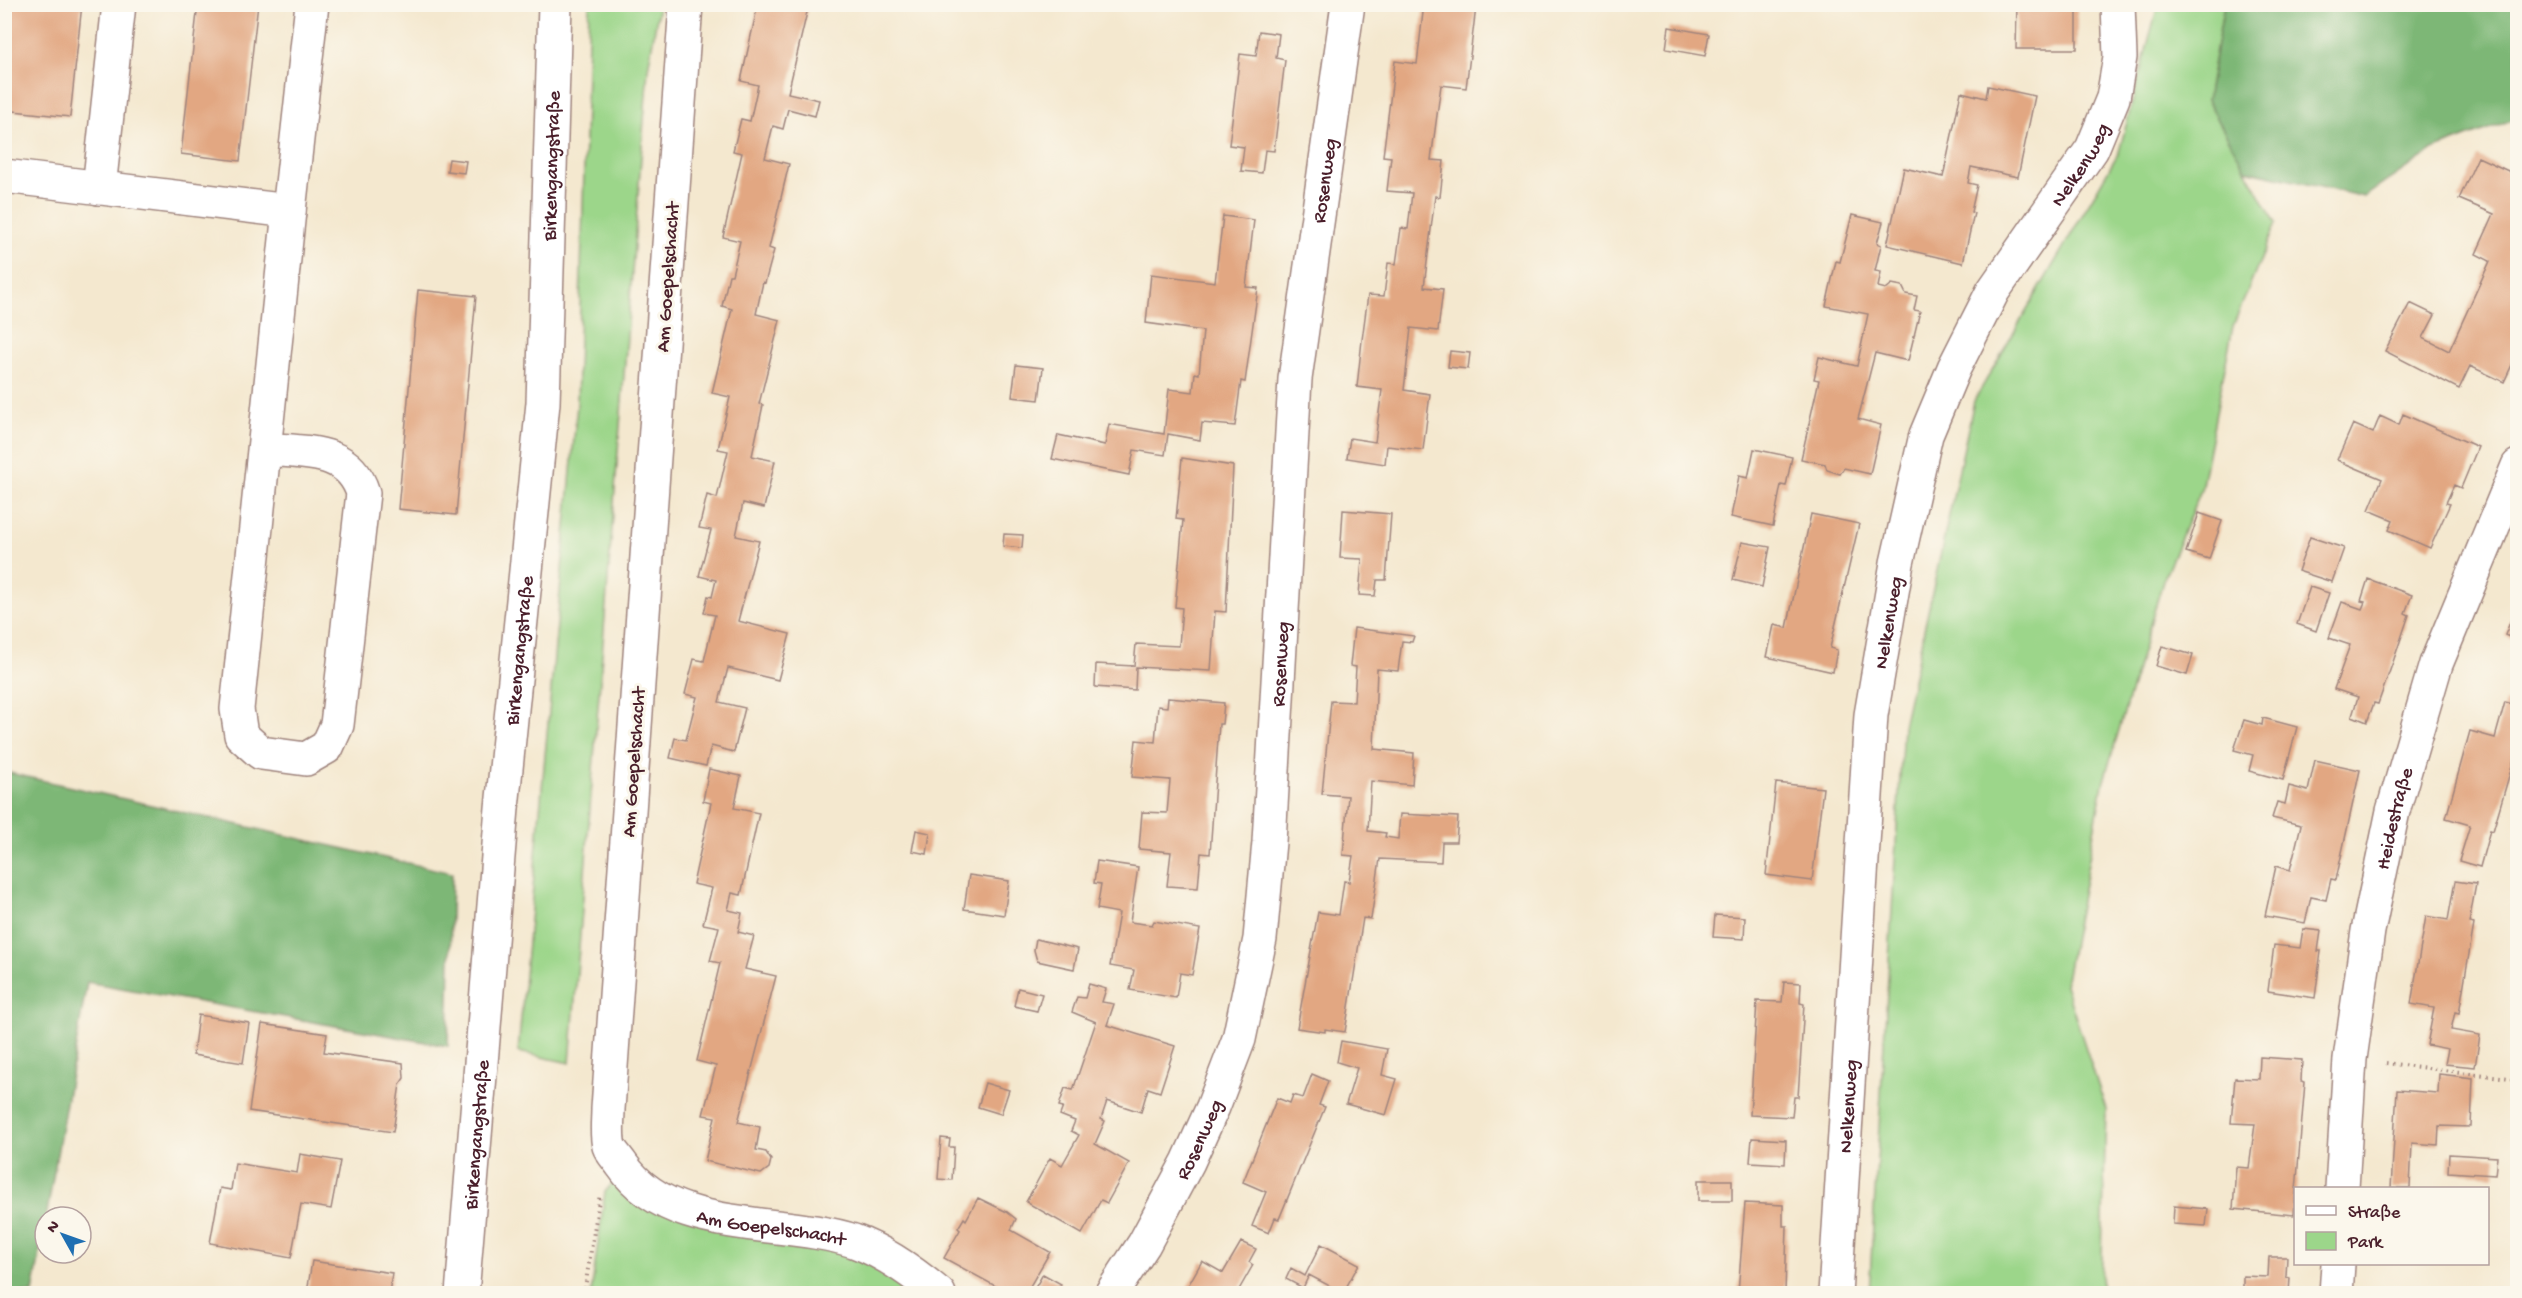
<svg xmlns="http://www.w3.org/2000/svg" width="2522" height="1298" viewBox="0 0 2522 1298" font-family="'Gochi Hand',sans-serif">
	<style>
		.green { fill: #9cd68a; stroke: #737a5a; stroke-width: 1.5 }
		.forest { fill: #7db776; stroke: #646b50; stroke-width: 1.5 }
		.building { fill: #e2a782 }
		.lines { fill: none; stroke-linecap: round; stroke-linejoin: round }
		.minor-casing { stroke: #9f847d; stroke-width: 36 }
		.path { stroke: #9f847d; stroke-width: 4; stroke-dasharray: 1.5 4.5; stroke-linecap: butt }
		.minor { stroke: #fff; stroke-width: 33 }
		.labels { text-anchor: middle; stroke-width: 6; stroke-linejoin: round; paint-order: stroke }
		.street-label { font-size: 20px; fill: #4a1f2b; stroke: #fbf7ec }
	</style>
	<rect width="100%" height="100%" fill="#fbf7ec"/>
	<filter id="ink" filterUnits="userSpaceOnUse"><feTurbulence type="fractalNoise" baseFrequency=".0167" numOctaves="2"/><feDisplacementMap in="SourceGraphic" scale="12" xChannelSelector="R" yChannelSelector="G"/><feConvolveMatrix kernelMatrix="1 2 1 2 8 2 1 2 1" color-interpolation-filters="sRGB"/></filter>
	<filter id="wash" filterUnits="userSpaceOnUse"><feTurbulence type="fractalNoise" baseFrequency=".008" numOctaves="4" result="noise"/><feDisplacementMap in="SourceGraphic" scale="24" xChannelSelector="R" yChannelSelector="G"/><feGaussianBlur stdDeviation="1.35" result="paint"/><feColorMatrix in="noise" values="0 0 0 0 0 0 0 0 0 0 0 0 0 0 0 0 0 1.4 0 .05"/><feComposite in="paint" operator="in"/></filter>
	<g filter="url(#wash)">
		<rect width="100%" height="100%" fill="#f4e8cf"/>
		<path class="green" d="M589 5H659L648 69 570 1063 518 1052 577 405Z
			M2158 5H2224L2207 100 2276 223 2233 326 2201 490 2163 581 2103 784 2065 985 2106 1109 2101 1293 1869 1294 1903 726 1974 401 2119 152Z
			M617 1177 856 1254 921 1294H591L605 1192Z"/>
		<path class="forest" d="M2293 4 2307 7 2311 4 2517 5V118L2433 150 2364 197 2246 170 2207 100 2224 5Z
			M5 772 452 873 448 1046 87 982 33 1293H5Z"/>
		<g id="blocks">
			<path class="building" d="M4 4H82L70 117 4 110Z
				M198 4H258L240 161 181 154Z
				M758 4H793L808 8 788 93 819 100 815 116 788 109 783 129 773 126 765 158 789 164 769 248 774 250 765 283 763 282 756 314 780 320 759 404 763 405 752 456 775 461 764 508 743 503 736 536 759 541 738 621 790 634 778 680 728 668 719 702 745 708 734 752 711 746 706 766 670 758 675 738 686 740 697 697 685 694 694 659 704 661 715 615 704 613 708 596 712 597 716 580 699 576 711 530 699 528 707 495 717 498 728 451 718 449 730 397 712 393 732 309 722 306 729 275H732L740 241 723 237 742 153 733 151 741 119 750 121 758 85 741 81Z
				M1424 4 1476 7 1466 88 1441 85 1431 160 1444 161 1440 197 1435 196 1424 287 1443 289 1438 331 1411 328 1404 390 1430 394 1423 450 1387 446 1385 464 1347 458 1350 438 1375 442 1382 390 1357 387 1362 340 1368 295 1384 296 1388 263 1396 264 1401 228 1408 229 1412 193 1387 191 1391 157 1383 156 1395 61 1417 64Z
				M2017 4H2077V49H2016Z
				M1669 27 1709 34 1705 56 1666 49Z
				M1259 31 1279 34 1276 58 1285 60 1274 151 1265 150 1262 173 1241 171 1244 147 1229 145 1240 54 1256 56Z
				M1988 86 2035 96 2018 177 1971 167 1968 183 1977 185 1971 212 1974 213 1963 263 1887 245 1904 168 1943 177 1961 92 1986 98Z
				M2478 157 2517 175V354L2504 382 2470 366 2459 389 2385 351 2410 303 2435 315 2423 338 2449 351 2490 261 2476 254 2494 214 2459 199Z
				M449 159 466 161 464 173 447 171Z
				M1852 215 1883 222 1877 243 1881 245 1875 271 1881 272 1878 287 1886 289 1892 284 1902 286 1906 294 1917 296 1914 310 1920 311 1908 361 1875 353 1858 419 1881 425 1870 474 1844 468 1840 474 1827 470 1825 464 1801 459 1819 380 1814 379 1819 357 1857 366 1868 314 1826 306 1836 261 1840 262Z
				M1223 216 1254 220 1246 287 1258 288 1245 382 1241 381 1235 426 1202 423 1200 440 1168 434 1165 455 1134 450 1129 475 1052 459 1058 435 1105 445 1109 424 1164 434 1169 389 1193 392 1195 373 1199 374 1203 331 1146 323 1151 274 1215 282Z
				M418 290 476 296 456 515 398 509Z
				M1450 351 1470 353 1468 369 1448 367Z
				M1016 365 1043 368 1039 400 1012 397Z
				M2403 414 2478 447 2461 488 2454 485 2446 503 2450 504 2430 548 2389 530 2393 520 2369 510 2382 479 2337 460 2353 424 2373 433 2380 416 2399 425Z
				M1754 449 1792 457 1786 486 1781 485 1773 526 1731 517 1739 476 1748 478Z
				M1182 458 1233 466 1226 612 1215 611 1211 671 1136 667 1135 690 1095 687 1096 664 1134 666 1136 644 1179 646 1182 608 1175 607 1183 520 1176 519Z
				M1343 510 1391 514 1386 580H1377L1375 596 1359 595 1362 559 1340 558Z
				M2199 513 2222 521 2209 559 2186 552Z
				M1811 514 1859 524 1830 648 1837 650 1833 672 1767 657 1774 625 1787 628Z
				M1004 534 1023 535 1022 548 1003 546Z
				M2310 537 2344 548 2332 582 2298 571Z
				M1742 542 1770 547 1762 587 1733 580Z
				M2368 579 2412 595 2405 613 2409 615 2394 659 2378 704 2374 703 2367 722 2352 716 2358 697 2334 689 2350 645 2329 638 2342 602 2362 609 2365 602 2361 601Z
				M2310 587 2329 593 2316 631 2297 624Z
				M2517 604V640L2505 635Z
				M1354 628 1414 636 1412 642 1402 641 1398 671 1377 669 1374 749 1414 753 1412 785 1371 781 1368 831 1386 833 1385 837 1398 839 1400 814 1458 817 1456 842H1442L1441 862 1380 859 1371 919 1363 918 1345 1032 1325 1029V1032L1297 1028 1318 912 1339 915 1344 881 1349 882 1353 856 1343 855 1348 796 1322 794 1331 701 1354 702 1356 667 1350 666Z
				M2162 646 2193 655 2187 675 2156 666Z
				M2517 673V692L2511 689Z
				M1168 698 1224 703 1222 724H1219L1210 854 1201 853 1198 888 1167 886 1171 852 1139 849 1142 812 1167 813 1170 780 1132 777 1136 740 1155 742 1158 706 1167 707Z
				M2505 702 2517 705V730L2514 744 2518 745 2493 831 2490 830 2480 867 2459 861 2470 825 2446 818 2470 731 2495 738Z
				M2263 718 2297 727 2283 780 2249 771 2253 755 2234 750 2244 720 2262 725Z
				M2315 760 2360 770 2336 880 2331 879 2326 900 2311 897 2305 923 2265 916 2276 866 2290 870 2301 825 2272 818 2277 802 2285 804 2289 786 2308 791Z
				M709 769 741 776 734 808 759 813 741 895 732 893 728 910 742 913 738 932 754 936 745 969 776 976 738 1122 760 1127 756 1150 766 1152 771 1160 769 1168 761 1174 705 1161 715 1117 703 1115 716 1066 697 1061 720 963 710 961 719 927 703 924 712 888 693 884 711 803 703 801Z
				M1776 783 1823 788 1812 881 1766 875Z
				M916 830 930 833 927 854 912 851Z
				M1097 861 1138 867 1130 922 1152 925 1154 921 1200 929 1192 975 1180 973 1176 998 1130 990 1134 970 1110 966 1119 913 1097 909 1101 884 1094 883Z
				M969 875 1009 881 1004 915 964 909Z
				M2455 881 2476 884 2469 923 2474 924 2459 1013 2455 1012 2451 1030 2480 1035 2475 1067 2445 1064 2448 1049 2427 1045 2434 1008 2411 1004 2426 916 2448 920Z
				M1715 915 1745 917 1744 939 1713 937Z
				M2303 929 2321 931 2318 951H2321L2315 998 2268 991 2274 945 2300 948Z
				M1036 939 1078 949 1074 969 1037 961 1034 950Z
				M1784 982 1801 983 1800 1003 1804 1004 1798 1097H1794L1792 1117 1750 1115 1757 1001 1782 1002Z
				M1089 984 1106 989 1102 1002 1114 1004 1107 1025 1175 1046 1160 1092 1148 1088 1141 1112 1107 1101 1101 1119 1105 1121 1095 1144 1129 1163 1107 1203 1101 1200 1082 1234 1026 1202 1050 1158 1062 1165 1079 1135 1071 1131 1075 1121 1060 1115 1063 1107 1059 1106 1065 1088 1073 1090 1096 1022 1072 1012 1077 997 1085 998Z
				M1018 988 1042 994 1037 1011 1014 1006Z
				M198 1015 249 1023 243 1063 193 1055Z
				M262 1024 327 1034 324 1052 403 1063 404 1078 400 1084 393 1132 249 1111Z
				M1341 1041 1387 1049 1382 1075 1397 1079 1386 1115 1346 1104 1357 1068 1337 1062Z
				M2260 1057 2302 1060 2301 1081 2305 1082 2294 1215 2233 1209 2236 1167 2249 1168 2255 1124 2231 1123 2235 1078 2259 1079Z
				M1312 1074 1328 1081 1319 1105 1325 1107 1279 1219 1275 1218 1269 1233 1252 1226 1266 1192 1243 1182 1277 1098 1290 1103 1293 1095 1303 1098Z
				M2439 1074 2473 1078 2471 1127 2439 1126 2438 1145 2412 1143 2410 1188H2391L2397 1090 2438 1093Z
				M985 1083 1009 1090 1001 1114 978 1107Z
				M941 1138 950 1139 949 1147H954L952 1180 938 1179Z
				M1752 1138 1786 1140 1785 1164 1750 1162Z
				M300 1154 340 1161 331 1209 301 1204 291 1258 210 1243 220 1188 231 1190 235 1163 297 1173Z
				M2449 1154 2497 1157 2495 1175 2448 1172Z
				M1698 1180H1732V1201H1698Z
				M978 1198 1007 1212 1016 1219 1011 1230 1050 1252 1026 1293H1008L944 1258 960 1230 958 1228 964 1218 966 1220Z
				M1745 1203 1783 1205V1226H1787L1785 1293H1738Z
				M2174 1206 2208 1209 2206 1226 2173 1224Z
				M1241 1242 1256 1249 1249 1262 1253 1265 1237 1293H1184L1202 1261 1223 1273Z
				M1321 1244 1359 1264 1343 1293 1309 1275 1303 1288 1286 1279 1291 1268 1305 1276Z
				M2269 1257H2287L2286 1277 2290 1278 2289 1293H2243V1276L2268 1277Z
				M312 1261 392 1273 389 1293H307Z
				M1043 1274 1061 1284 1055 1293H1032Z
				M2385 1289 2430 1290V1293H2385Z"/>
		</g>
	</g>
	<g filter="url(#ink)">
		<use href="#blocks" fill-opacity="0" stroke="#9f847d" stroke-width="1.5"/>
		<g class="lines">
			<g class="minor-casing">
				<g id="minor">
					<path id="s1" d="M686 4 608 1109C608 1120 606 1135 609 1146 611 1152 618 1159 622 1165 671 1236 780 1217 854 1241 885 1252 914 1273 939 1294"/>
					<path d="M4 176 289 211"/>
					<path d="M99 188 119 4"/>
					<path d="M265 449C305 453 349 448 363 493L337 725 327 747 306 759 261 753 241 735 237 709 289 211 312 4"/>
					<path id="s2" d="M2342 1188 2350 1059 2368 931 2393 811 2436 664 2518 466"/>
					<path id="s3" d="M462 1294 502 808 543 403 555 4"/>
					<path id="s4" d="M1111 1294 1144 1244 1188 1162 1213 1107 1239 1039 1260 939 1269 842 1295 379 1348 4"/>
					<path id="s5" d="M1835 1294 1871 715 1897 563 1926 435 1954 368 1993 291 2092 149 2113 98 2120 57 2118 4"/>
					<path d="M2336 1294 2338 1264"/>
				</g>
			</g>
			<path class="path" d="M2386 1063 2518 1079
				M584 1294 600 1194"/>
			<use href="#minor" class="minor"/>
		</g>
	</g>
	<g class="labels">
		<g class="street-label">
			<text dy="7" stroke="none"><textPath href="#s5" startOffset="1178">Nelkenweg</textPath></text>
			<text dy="7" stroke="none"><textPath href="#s3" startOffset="1132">Birkengangstraße</textPath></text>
			<text dy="7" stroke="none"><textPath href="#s4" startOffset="1150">Rosenweg</textPath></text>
			<text transform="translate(666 277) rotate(-86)" y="7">Am Goepelschacht</text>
			<text dy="7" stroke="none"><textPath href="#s5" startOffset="674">Nelkenweg</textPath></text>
			<text dy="7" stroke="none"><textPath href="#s3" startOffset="646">Birkengangstraße</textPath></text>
			<text dy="7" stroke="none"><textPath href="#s4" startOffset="664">Rosenweg</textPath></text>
			<text transform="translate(632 762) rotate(-86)" y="7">Am Goepelschacht</text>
			<text dy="7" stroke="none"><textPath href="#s2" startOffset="374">Heidestraße</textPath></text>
			<text dy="7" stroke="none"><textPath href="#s5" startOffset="188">Nelkenweg</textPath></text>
			<text dy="7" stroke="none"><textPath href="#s3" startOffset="160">Birkengangstraße</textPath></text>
			<text dy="7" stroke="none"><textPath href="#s4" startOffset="178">Rosenweg</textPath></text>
			<text dy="7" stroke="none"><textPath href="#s1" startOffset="1335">Am Goepelschacht</textPath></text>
		</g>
	</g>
	<rect width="2522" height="1298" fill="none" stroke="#fbf7ec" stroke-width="24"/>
	<rect x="2294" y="1187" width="195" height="78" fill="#fbf7ec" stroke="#b4a19f" stroke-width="1.5"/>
	<rect x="2306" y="1206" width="30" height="9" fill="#ffffff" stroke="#b4a19f" stroke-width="1.5"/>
	<text x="2348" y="1217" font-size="18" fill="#4a1f2b">Straße</text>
	<rect x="2306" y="1232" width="30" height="18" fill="#9cd68a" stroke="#b4a19f" stroke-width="1.5"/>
	<text x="2348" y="1247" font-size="18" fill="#4a1f2b">Park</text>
	<g transform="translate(63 1235) rotate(310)"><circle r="28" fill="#fbf7ec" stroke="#b4a19f" stroke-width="1.5"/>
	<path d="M0-4.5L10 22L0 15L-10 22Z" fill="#1f6fb2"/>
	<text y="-9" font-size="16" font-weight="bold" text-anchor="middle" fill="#4a1f2b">N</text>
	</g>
</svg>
